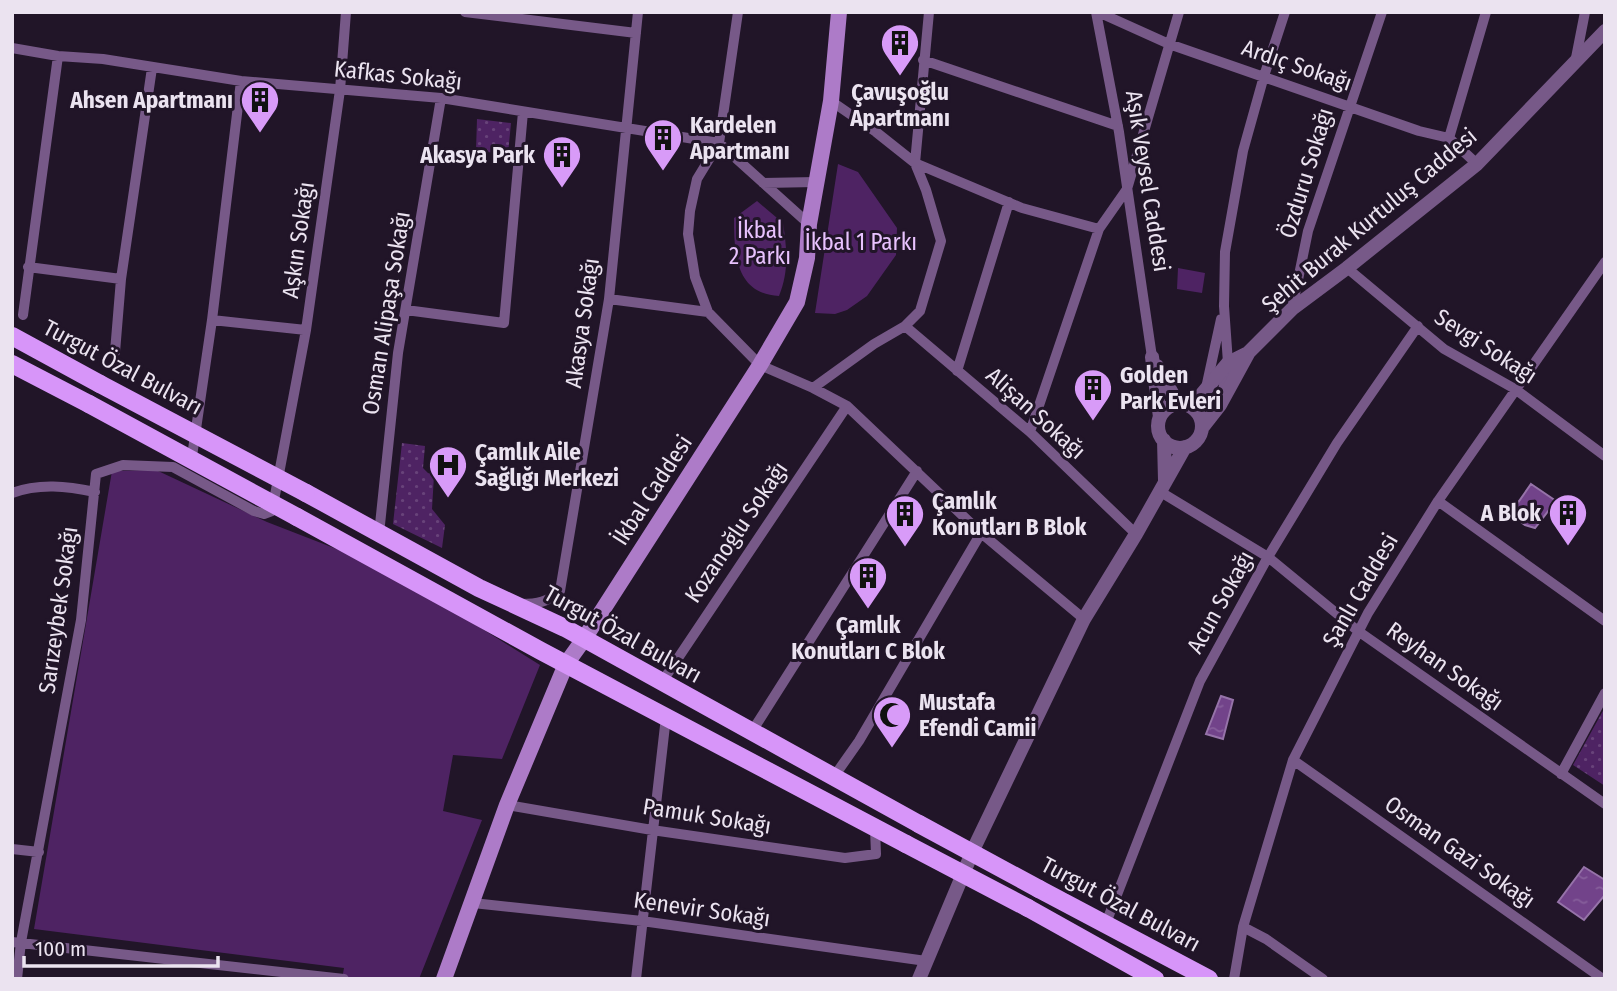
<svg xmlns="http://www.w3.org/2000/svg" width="1617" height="991" viewBox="0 0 1617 991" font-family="'Fira Sans Condensed',sans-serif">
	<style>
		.grass { fill: url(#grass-dots) }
		.park { fill: #4e2363 }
		.water { fill: url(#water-ripples); stroke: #9673a9; stroke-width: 2 }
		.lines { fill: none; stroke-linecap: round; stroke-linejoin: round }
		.minor { stroke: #775988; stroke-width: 10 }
		.tertiary { stroke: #775988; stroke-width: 14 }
		.secondary { stroke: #ad7bc8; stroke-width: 16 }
		.primary { stroke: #d795f9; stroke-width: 18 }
		.primary-bridge { stroke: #d795f9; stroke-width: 18 }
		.labels { text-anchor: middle; stroke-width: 6; stroke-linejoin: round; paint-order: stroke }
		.street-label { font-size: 23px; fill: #ebe3f0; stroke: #211528 }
		.poi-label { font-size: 23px; font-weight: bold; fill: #ebe3f0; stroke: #211528; text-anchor: start }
		.park-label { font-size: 23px; fill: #e8c2fe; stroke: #211528 }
	</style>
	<defs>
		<pattern id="grass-dots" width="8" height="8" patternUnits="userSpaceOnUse" patternTransform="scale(1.75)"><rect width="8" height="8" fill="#4e2363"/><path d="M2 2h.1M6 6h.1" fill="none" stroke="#68437a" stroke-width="1.8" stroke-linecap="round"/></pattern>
		<pattern id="water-ripples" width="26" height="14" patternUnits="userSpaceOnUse" patternTransform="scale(1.75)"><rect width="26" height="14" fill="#72438a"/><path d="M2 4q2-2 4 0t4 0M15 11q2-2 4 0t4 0" fill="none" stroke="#865e9b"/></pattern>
	</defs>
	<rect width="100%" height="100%" fill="#211528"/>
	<path class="grass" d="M477 119 511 123 508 154 476 151Z
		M402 443 425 446 423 468 428 473 434 475 432 509 445 525 442 548 393 524Z
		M1605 707V786L1573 765Z"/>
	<path class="park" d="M838 164 858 172 897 228 896 255 867 296 847 310 835 314 815 313Z
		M757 201 783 223C787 249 789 272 779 296 735 294 734 252 734 218Z
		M1178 268 1205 273 1202 293 1177 289Z
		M156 470 267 522 383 567 540 665 502 759 453 755 443 811 482 820 419 979H342L344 968 34 929 112 471Z"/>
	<path class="water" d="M1531 484 1556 501 1535 528 1525 525 1510 514Z
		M1221 696 1233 700 1223 739 1206 734Z
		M1584 867 1605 880V895L1584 920 1558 902Z"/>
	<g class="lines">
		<path class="minor" d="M465 12 636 33
			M738 12 719 143 697 179 690 211 688 234 695 277 708 312 760 365 813 388 874 344 905 326 920 311 941 241 926 190 915 163 929 12
			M1096 12 1119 132 1152 357
			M1098 12 1169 44 1419 131 1449 138 1477 164
			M12 48 58 56 103 59 241 81 441 98 719 143 809 224
			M923 60 1118 126
			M1575 63 1585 12
			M831 101 876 132 915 163 1022 208 1099 229
			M1449 138 1486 12
			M763 183 816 182
			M28 267 121 279
			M1347 268 1444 349 1515 389 1605 456
			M609 299 708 312
			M1292 309 1308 231 1382 12
			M406 310 504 323 523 112
			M23 315 58 56
			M212 320 306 330
			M905 326 1030 432 1136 534
			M115 352 121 279 152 68
			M957 371 1009 202
			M813 388 847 406 981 533 1084 619
			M1206 388 1221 319
			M1222 396 1228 363 1224 306 1225 252 1243 151 1264 76 1285 12
			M1030 432 1099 229 1127 189 1179 12
			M191 463 212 320 241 81
			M1159 491 1268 557 1358 631 1605 804
			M12 493C39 483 67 486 95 492
			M1438 501 1605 621
			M379 534 398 353 441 98
			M521 604C537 604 548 602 560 591L609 299 638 12
			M662 682 847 406
			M751 733 917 471
			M1293 760 1603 979
			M1561 774 1605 693
			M833 778 859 741 981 533
			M507 805 652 830 845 858 876 854 875 829
			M12 849 39 852
			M473 903 642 921 926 961
			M1106 923 1200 681 1268 557 1337 443 1418 326
			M1243 927 1266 939 1323 979
			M12 942 344 979
			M17 979 21 942 81 620 96 474 123 465 173 467 254 511 264 514 272 511 306 330 340 90 346 12
			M636 979 666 717
			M1234 979 1243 927 1293 760 1368 613 1438 501 1605 262"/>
		<path class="tertiary" d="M1152 357 1160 417
			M1157 366 1178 404
			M1158 426a22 22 0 1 1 44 0a22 22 0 1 1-44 0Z
			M1191 407 1228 363 1248 353
			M1202 428 1220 405 1249 352 1292 309 1347 268 1477 164 1605 31
			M1164 440 1165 480
			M919 979 974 848 1084 619 1136 534 1185 447"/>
		<path class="secondary" d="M444 979 507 805 566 664 584 639 760 365 797 302 807 258 809 224 831 101 839 12"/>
		<path class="primary" d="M12 336 100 384
			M12 364 89 404
			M306 493 479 588 565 628 919 824
			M297 517 541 651 906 844
			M1039 889 1209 979
			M1028 908 1155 979"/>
		<path class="primary-bridge" d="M100 384 306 493
			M89 404 297 517
			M919 824 1039 889
			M906 844 1028 908"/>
	</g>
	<defs>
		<g id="building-pin" transform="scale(2.0125)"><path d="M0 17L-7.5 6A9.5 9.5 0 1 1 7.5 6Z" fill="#d89bf8" stroke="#211528"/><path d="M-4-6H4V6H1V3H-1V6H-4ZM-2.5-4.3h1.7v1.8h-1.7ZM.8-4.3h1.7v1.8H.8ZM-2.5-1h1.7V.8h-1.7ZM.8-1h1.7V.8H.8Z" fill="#111"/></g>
		<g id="hospital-pin" transform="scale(2.0125)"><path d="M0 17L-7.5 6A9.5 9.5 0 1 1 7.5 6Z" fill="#d89bf8" stroke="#211528"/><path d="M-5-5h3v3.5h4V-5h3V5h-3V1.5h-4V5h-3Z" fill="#111"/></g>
		<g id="mosque-pin" transform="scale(2.0125)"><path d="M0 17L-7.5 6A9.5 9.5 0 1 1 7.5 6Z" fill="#d89bf8" stroke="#211528"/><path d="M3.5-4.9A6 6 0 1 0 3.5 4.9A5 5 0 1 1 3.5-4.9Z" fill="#111"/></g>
	</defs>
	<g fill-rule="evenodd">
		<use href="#building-pin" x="900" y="43"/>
		<use href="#building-pin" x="260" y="100"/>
		<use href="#building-pin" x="663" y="138"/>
		<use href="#building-pin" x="562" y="155"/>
		<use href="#building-pin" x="1093" y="388"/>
		<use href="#hospital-pin" x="448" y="465"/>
		<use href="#building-pin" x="1568" y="513"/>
		<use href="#building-pin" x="905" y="514"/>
		<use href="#building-pin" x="868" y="576"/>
		<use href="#mosque-pin" x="892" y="715"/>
	</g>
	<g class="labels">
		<g class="street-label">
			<text transform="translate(1297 65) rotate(19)" y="8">Ardıç Sokağı</text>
			<text transform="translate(398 75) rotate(6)" y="8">Kafkas Sokağı</text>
			<text transform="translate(1306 173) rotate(-73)" y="8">Özduru Sokağı</text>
			<text transform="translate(1148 181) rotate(81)" y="8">Aşık Veysel Caddesi</text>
			<text transform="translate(1369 220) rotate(-40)" y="8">Şehit Burak Kurtuluş Caddesi</text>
			<text transform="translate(298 240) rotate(-82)" y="8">Aşkın Sokağı</text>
			<text transform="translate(386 313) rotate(-81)" y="8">Osman Alipaşa Sokağı</text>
			<text transform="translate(582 323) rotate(-82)" y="8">Akasya Sokağı</text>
			<text transform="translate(1486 346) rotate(33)" y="8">Sevgi Sokağı</text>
			<text transform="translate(123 367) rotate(28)" y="8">Turgut Özal Bulvarı</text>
			<text transform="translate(1036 413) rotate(42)" y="8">Alişan Sokağı</text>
			<text transform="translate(652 490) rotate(-57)" y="8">İkbal Caddesi</text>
			<text transform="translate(736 532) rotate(-56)" y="8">Kozanoğlu Sokağı</text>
			<text transform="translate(1360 590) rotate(-60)" y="8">Şanlı Caddesi</text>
			<text transform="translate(1220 602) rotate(-61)" y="8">Acun Sokağı</text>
			<text transform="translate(58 610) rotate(-82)" y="8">Sarızeybek Sokağı</text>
			<text transform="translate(623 634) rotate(29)" y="8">Turgut Özal Bulvarı</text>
			<text transform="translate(1445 666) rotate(35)" y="8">Reyhan Sokağı</text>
			<text transform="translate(707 816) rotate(9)" y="8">Pamuk Sokağı</text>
			<text transform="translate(1460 852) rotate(35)" y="8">Osman Gazi Sokağı</text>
			<text transform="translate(1121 904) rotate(28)" y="8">Turgut Özal Bulvarı</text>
			<text transform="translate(702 909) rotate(8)" y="8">Kenevir Sokağı</text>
		</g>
		<g class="poi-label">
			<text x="900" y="100" text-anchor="middle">Çavuşoğlu<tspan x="900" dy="26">Apartmanı</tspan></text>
			<text x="233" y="108" text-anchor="end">Ahsen Apartmanı</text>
			<text x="690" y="133">Kardelen<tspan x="690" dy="26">Apartmanı</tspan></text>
			<text x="535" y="163" text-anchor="end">Akasya Park</text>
			<text x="1120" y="383">Golden<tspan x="1120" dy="26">Park Evleri</tspan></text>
			<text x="475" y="460">Çamlık Aile<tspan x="475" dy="26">Sağlığı Merkezi</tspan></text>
			<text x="932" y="509">Çamlık<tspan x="932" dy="26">Konutları B Blok</tspan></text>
			<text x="1541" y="521" text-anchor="end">A Blok</text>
			<text x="868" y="633" text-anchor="middle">Çamlık<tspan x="868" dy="26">Konutları C Blok</tspan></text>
			<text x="919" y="710">Mustafa<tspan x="919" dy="26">Efendi Camii</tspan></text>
		</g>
		<g class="park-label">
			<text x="760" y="238">İkbal<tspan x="760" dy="26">2 Parkı</tspan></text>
			<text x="861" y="250">İkbal 1 Parkı</text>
		</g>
	</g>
	<rect width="1617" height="991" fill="none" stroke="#ebe3f0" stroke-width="28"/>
	<path d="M24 956v10h194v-10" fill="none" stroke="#ebe3f0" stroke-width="3.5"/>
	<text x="35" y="956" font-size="21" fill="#ebe3f0" stroke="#211528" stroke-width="5" paint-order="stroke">100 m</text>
</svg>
